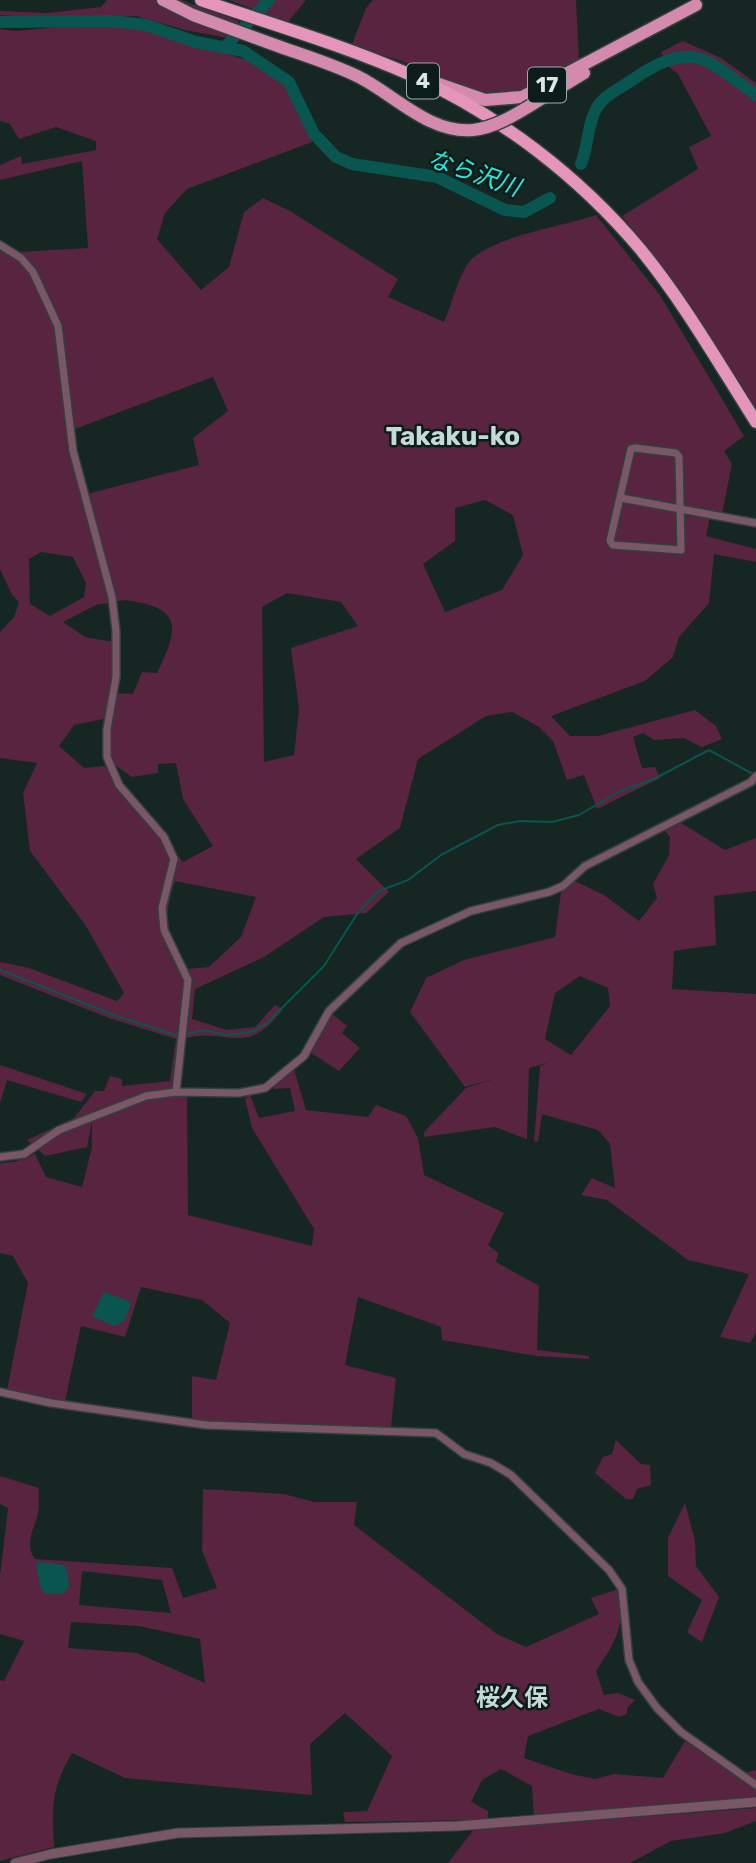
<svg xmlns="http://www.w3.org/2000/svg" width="756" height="1863" viewBox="0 0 756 1863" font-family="Rubik,'Noto Sans JP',sans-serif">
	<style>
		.green { fill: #58243f; fill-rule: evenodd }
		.water { fill: #08564f }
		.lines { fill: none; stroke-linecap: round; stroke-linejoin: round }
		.stream { stroke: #08564f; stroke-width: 2 }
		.river { stroke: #08564f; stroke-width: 12 }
		.minor-casing { stroke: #31413e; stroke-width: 10 }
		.tertiary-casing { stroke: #31413e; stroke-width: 11 }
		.primary-casing { stroke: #31413e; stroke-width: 15 }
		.trunk-casing { stroke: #31413e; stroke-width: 15 }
		.minor { stroke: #7a5767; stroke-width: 7 }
		.tertiary { stroke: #7a5767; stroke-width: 9 }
		.primary { stroke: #d38aac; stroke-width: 12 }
		.trunk { stroke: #e594ba; stroke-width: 12 }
		.primary-bridge-casing { stroke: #31413e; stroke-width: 15; stroke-linecap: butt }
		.primary-bridge { stroke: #d38aac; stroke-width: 12 }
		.labels { text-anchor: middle; stroke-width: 5; stroke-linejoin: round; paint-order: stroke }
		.shield { fill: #0c1c1a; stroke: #9da9a7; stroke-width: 2 }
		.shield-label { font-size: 21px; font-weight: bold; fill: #dbe6e4 }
		.water-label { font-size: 24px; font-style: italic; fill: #23eddb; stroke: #0c1c1a }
		.neighbourhood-label { font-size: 24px; font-weight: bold; fill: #c5dad6; stroke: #0c1c1a }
		.quarter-label { font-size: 26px; font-weight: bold; fill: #c5dad6; stroke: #0c1c1a }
	</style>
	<rect width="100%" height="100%" fill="#152623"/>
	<path class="green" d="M107 0H181L239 21 228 38 185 30 136 16 51 19 0 15V11L47 13 101 7Z
		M229 0H306L288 22Z
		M373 0H576L579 60C500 109 495 103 413 66 394 57 372 53 352 44L366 8Z
		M81 25 140 28 257 63 285 85 312 142 187 189 165 213 157 239 201 290 229 267 244 212 263 198 290 211 398 279 388 297 444 322C451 307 459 274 469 262 492 236 561 227 596 215L660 295 744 436 724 451 732 464 722 514 711 512 706 536 756 549V562L714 554 709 603 679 637 673 657 645 681 551 716 570 736H598L695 710 716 726 722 739 702 747 684 738 654 740 643 733 633 737 642 768 655 767 660 778 597 809 584 775 567 780 553 741 539 727 512 712 486 716 418 759 400 828 356 859 389 892 366 913 324 917 264 957 195 989 192 1019 227 1030 255 1027 275 1005 283 1009C246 1058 231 1028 185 1038L179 1089 187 1094 188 1215 312 1246 314 1229 252 1128 245 1099 250 1095 259 1118 295 1111 290 1088 274 1089 273 1086 294 1069 306 1110 368 1117 376 1105 406 1116 418 1138 424 1175 504 1213 488 1245 498 1253 496 1262 539 1286 537 1350 589 1356V1359L536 1356 442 1340 441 1327 358 1297 345 1365 396 1378 391 1427 340 1429 210 1423 192 1419V1376L216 1380 230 1323 202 1300 141 1287 125 1337 81 1326 65 1401 35 1398 7 1390 28 1283 13 1256 0 1253V1163L14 1162 35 1154 46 1177 82 1187 92 1147V1121L87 1147 45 1156 27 1140 74 1118 95 1091H104L110 1076 122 1079V1086L170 1081 176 1039 109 1018 0 975V962L29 968 117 1001 124 993 86 926 30 851 23 793 37 763 0 758V632L14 617 19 602 12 595 0 569V239L19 252 88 248 82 161 0 180V165L21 156 22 164 96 150V141L56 127 19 139 10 124 0 121V29L16 31ZM213 377 228 411 193 438 199 465 87 494 72 430ZM485 500 513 515 523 555 502 590 445 612 423 564 455 541V508ZM41 552 73 557 86 583 84 597 50 616 30 604 29 559ZM287 593 341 602 358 626 291 648 299 709 294 755 264 762 262 607ZM125 600C182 608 180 625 157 673L142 672 133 694 115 693 119 643 85 637 63 622 96 605ZM113 717 109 742 112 763 132 777 158 773V764L176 763 183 799 213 846 183 862 105 766 84 768 59 746 74 725ZM175 881 256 897 241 937 209 967 186 969C169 931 161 922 175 881Z
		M683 41 721 58 756 83V410L694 310 622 216 698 169 689 147 711 136 678 74 668 66 661 52Z
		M678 821 725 850 756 838V891L714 896 716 945 674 951 672 989 756 994V1332L750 1343 720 1337 749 1274 688 1260 607 1200 581 1195 592 1178 615 1188 610 1144 598 1130 542 1114 538 1142 534 1141 540 1066 547 1063 529 1068 527 1139 495 1127 424 1137V1132L466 1088 494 1079 465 1087 410 1012 426 978 464 960 555 937 561 892 575 881 604 895 639 921 657 898 653 884 669 855 670 837 663 829ZM580 976 608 988 610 1006 571 1055 545 1039 555 993Z
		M331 1013 347 1026 342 1033 360 1048 339 1071 311 1053Z
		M0 1065 87 1094 81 1102 7 1080 0 1103Z
		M616 1440 641 1464 650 1465 651 1485 637 1489 633 1499H626L595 1473 603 1457 612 1454Z
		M0 1476 39 1488C38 1497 40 1508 37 1517 34 1529 24 1545 35 1559L172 1568 183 1598 217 1588 202 1550 203 1489 284 1494 314 1502H357L354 1525 497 1634 526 1647 599 1614 591 1598 618 1589C627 1624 615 1643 596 1671L604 1695 618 1693 635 1700 627 1708V1714L619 1717 599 1709 528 1736 524 1758 571 1774 595 1779 614 1774 663 1778 685 1741 735 1775 756 1770V1798L534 1818 532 1786 501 1769 482 1780 471 1802 488 1811V1820L345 1822 343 1812 367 1811 392 1756 345 1713 310 1744 312 1795 125 1778 72 1753C51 1789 52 1806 54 1847L0 1861V1680L4 1681 24 1641 0 1634V1576L8 1508 0 1504ZM82 1571 162 1580 171 1613 79 1605ZM71 1622 138 1626 200 1639 205 1683 137 1653 68 1648Z
		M685 1503 695 1541 696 1566 719 1597 702 1642 687 1632 702 1600 668 1576V1538Z
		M756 1808V1821L725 1833 671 1841 630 1863H448L474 1829Z"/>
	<path class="water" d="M104 1292 127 1300 131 1305 124 1321 114 1326 92 1316Z
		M39 1562 64 1565 68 1574 69 1588 62 1594H45L40 1586 36 1565Z"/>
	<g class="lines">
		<path class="stream" d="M0 970 114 1015 178 1036
			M183 1035 204 1030 226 1035 251 1032 266 1024 324 966 357 914 379 891 408 880 441 855 498 825 520 821 552 822 579 815 620 791 652 780 709 750 751 773"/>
		<path class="river" d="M0 22 111 21 146 25 196 42 243 51 289 82 314 134 336 157 352 164 437 177 505 210 524 212 550 198
			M224 48 269 0
			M581 164C588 147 587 128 595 111 602 96 619 89 632 80 693 39 703 57 756 95"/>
		<g class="minor-casing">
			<path id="minor" d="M0 245 21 258 33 272 58 326 73 451 112 597 116 631V677L107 729V757L119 785 164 837 174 859 162 908 164 930 188 980 176 1092
				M635 448 676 453 679 457 681 550 613 545 610 541 631 449Z
				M621 498 756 523
				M0 1157 24 1154 59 1130 146 1096 176 1092 239 1093 265 1088 304 1056 329 1011 401 943 471 911 549 892 563 886 585 866 751 782 756 776
				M0 1392 51 1403 206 1425 436 1433 464 1454 491 1463 511 1475 609 1570 622 1589 629 1660 638 1682 657 1708 681 1732 756 1785"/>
		</g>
		<g class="tertiary-casing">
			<path id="tertiary" d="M15 1863 51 1854 178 1833 458 1826 756 1802"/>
		</g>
		<g class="primary-casing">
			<path id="primary" d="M163 0 193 15 286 49
				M439 84 485 100 522 97 696 5
				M551 93 584 73"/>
		</g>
		<g class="trunk-casing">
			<path id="trunk" d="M201 0C271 24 343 45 411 75 499 115 579 176 641 250 685 304 719 364 756 422"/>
		</g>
		<use href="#minor" class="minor"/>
		<use href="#tertiary" class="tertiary"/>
		<use href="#primary" class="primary"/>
		<use href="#trunk" class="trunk"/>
		<g class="primary-bridge-casing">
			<path id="primary-bridge" d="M286 49C310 57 334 65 357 76 394 94 429 134 473 130 501 127 528 106 551 93"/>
		</g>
		<use href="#primary-bridge" class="primary-bridge"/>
	</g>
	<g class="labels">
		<g class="shield">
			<rect x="407" y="63.5" width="32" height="35" rx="5"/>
			<rect x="528" y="67.5" width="38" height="35" rx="5"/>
		</g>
		<g class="shield-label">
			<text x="423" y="88">4</text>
			<text x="547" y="92">17</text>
		</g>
		<g class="water-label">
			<text transform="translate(474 173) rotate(19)" y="8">なら沢川</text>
		</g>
		<g class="neighbourhood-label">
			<text x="512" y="1706">桜久保</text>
		</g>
		<g class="quarter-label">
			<text x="453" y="445">Takaku-ko</text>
		</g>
	</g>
</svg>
